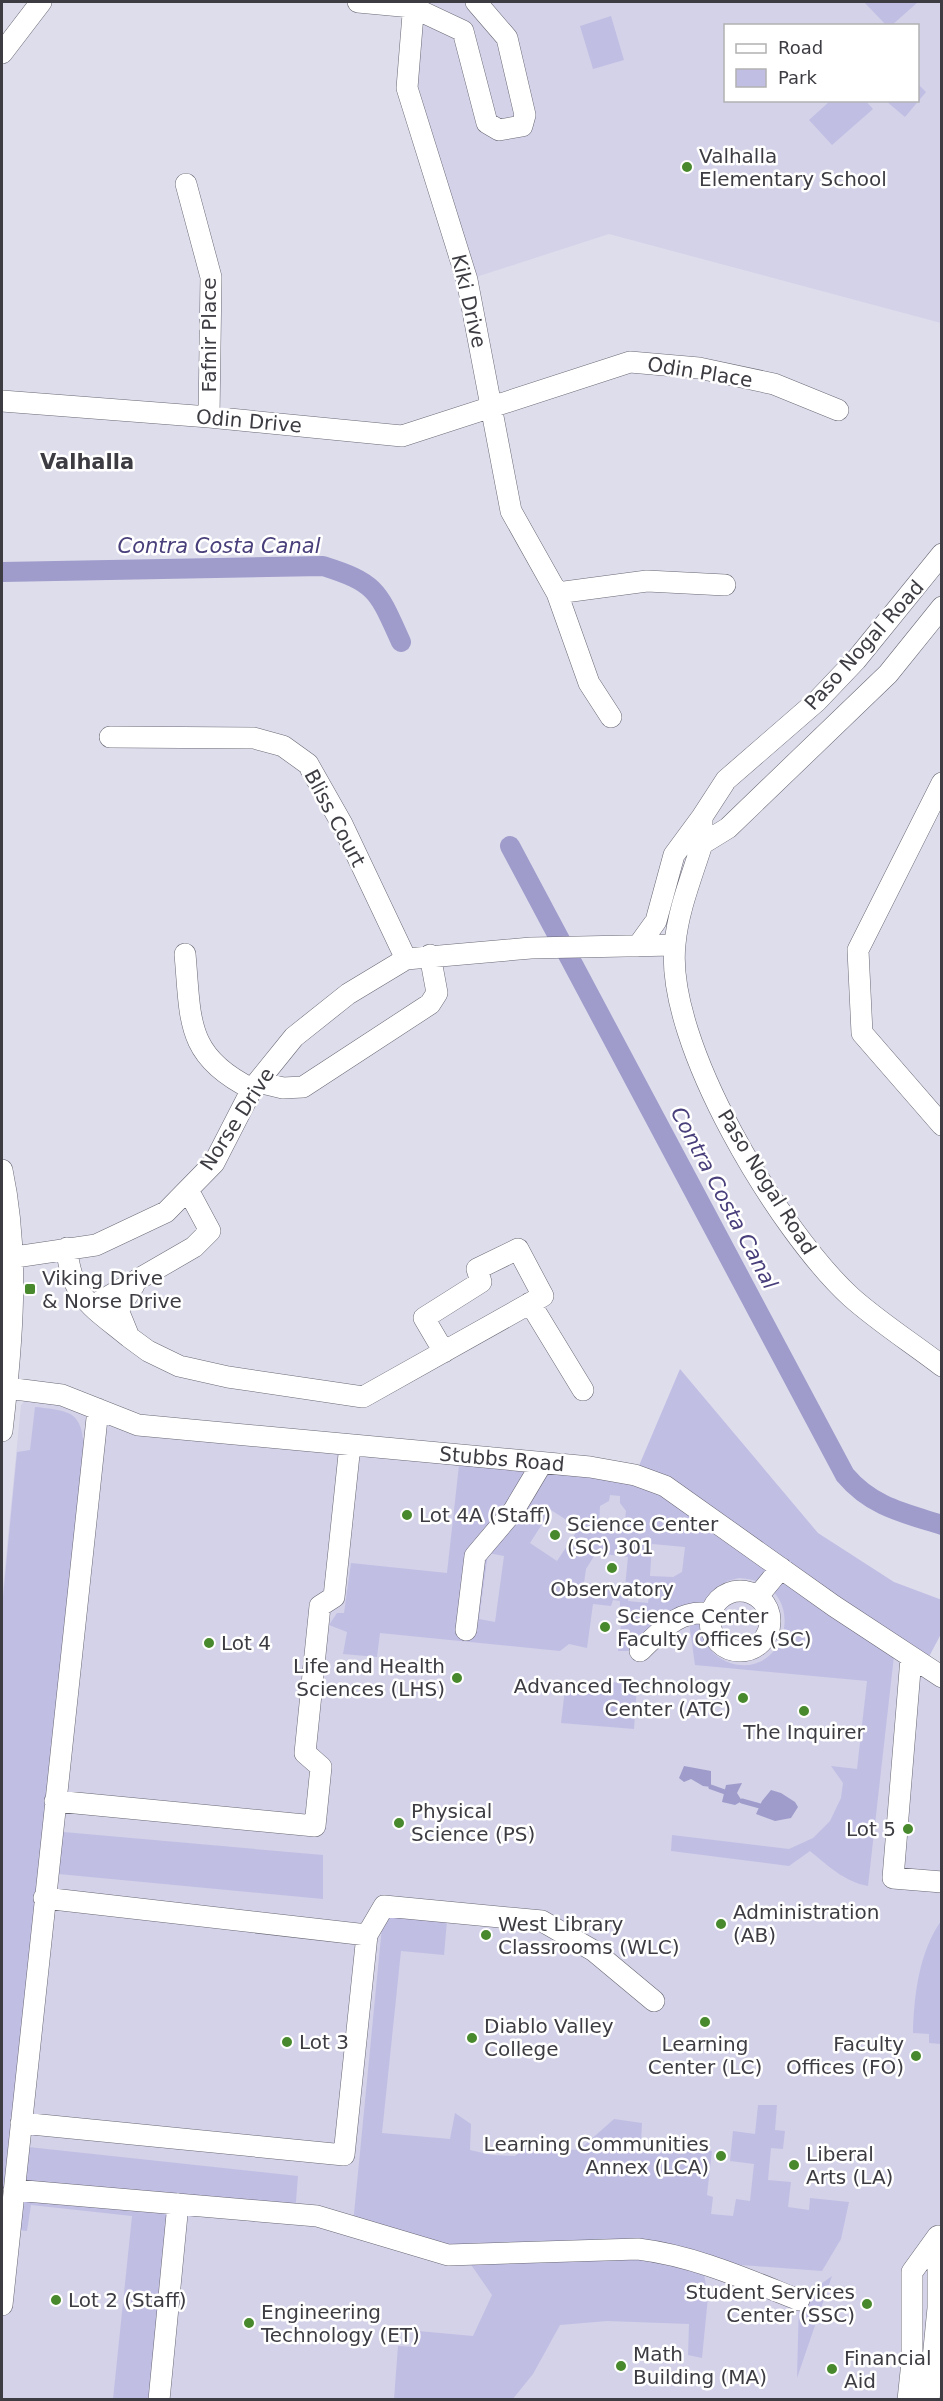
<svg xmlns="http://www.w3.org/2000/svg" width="943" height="2401" viewBox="0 0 943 2401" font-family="'DejaVu Sans',sans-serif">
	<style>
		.built { fill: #d3d2e8; fill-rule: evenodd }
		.green { fill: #c1bee4; fill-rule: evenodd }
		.water { fill: #9f9ccb }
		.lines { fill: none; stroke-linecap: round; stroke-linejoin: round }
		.stream { stroke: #9f9ccb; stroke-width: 5 }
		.canal { stroke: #9f9ccb; stroke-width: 20 }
		.minor-casing { stroke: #696975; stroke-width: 22 }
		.minor { stroke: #fff; stroke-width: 21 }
		.poi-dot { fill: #47892c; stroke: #fff; stroke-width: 2 }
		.labels { text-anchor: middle; stroke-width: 5; stroke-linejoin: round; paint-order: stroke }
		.poi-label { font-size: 20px; fill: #3c3c42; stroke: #fff; text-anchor: start }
		.street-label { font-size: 20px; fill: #3c3c42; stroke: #fff }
		.neighbourhood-label { font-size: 21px; font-weight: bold; fill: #3c3c42; stroke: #fff }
		.water-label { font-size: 21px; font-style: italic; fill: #483f7b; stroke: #fff }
	</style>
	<rect width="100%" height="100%" fill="#deddec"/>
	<path class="built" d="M414 2H941V323L609 234 467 280 407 88ZM726 26H918V100H726Z
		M33 1391 124 1417 590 1467 941 1677V2399L2 2400V1597L21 1405Z"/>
	<path class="green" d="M864 2H918L891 26 886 25Z
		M611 16 624 60 593 69 580 26Z
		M918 84 926 92 905 117 886 101 918 100Z
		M830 101H866L873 109 832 145 809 120Z
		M680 1369 818 1533 894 1582 942 1600 941 1634 924 1666 895 1647 868 1886C845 1882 827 1865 810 1851L789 1866 671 1851 672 1835 789 1849 813 1838 830 1821 841 1798 843 1783 831 1766 857 1769 867 1681 695 1665 688 1615 640 1651H618L623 1607 620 1606V1601L613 1600 611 1606 593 1604 587 1648 569 1644 560 1651 380 1633 377 1657 343 1654 347 1632 329 1625 337 1613H344L351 1563 447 1573 460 1456 635 1475ZM610 1495 620 1496V1503L626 1511 624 1529 599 1527 600 1506 609 1501ZM551 1510 579 1528 557 1561 530 1543ZM652 1544 685 1547 682 1572 673 1577 650 1576ZM488 1553 504 1556 495 1622 479 1619ZM596 1553 628 1557 625 1587 584 1583 586 1569ZM739 1578C811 1581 790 1681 730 1663 718 1659 709 1650 703 1639 689 1610 711 1583 739 1578ZM630 1586 650 1588 648 1603 628 1601Z
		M35 1407C77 1411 82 1414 85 1456L52 1831 323 1855V1899L48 1873 19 2146 298 2176 295 2214 178 2204 159 2399H113L132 2216 31 2205 27 2231 10 2229 2 2305V1607L17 1452 30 1450Z
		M613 1682 637 1685 634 1729 561 1723 565 1689 611 1693Z
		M384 1906 447 1921 444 1955 401 1951 382 2133 450 2139 455 2113 471 2124 470 2150 492 2155 515 2156 525 2148 579 2150 614 2119 642 2123 641 2143 712 2151 707 2195 713 2197 711 2214 733 2216 736 2199 750 2201 754 2164 730 2161 733 2131 755 2134 758 2105H777L775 2130 785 2131 783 2149 771 2148 768 2180 791 2182 788 2207 809 2210 810 2198 849 2202 841 2239 822 2271 702 2262 708 2297 702 2358 688 2355 689 2324 607 2321 560 2325 533 2374 512 2400 394 2399 398 2346 416 2347 418 2331 473 2336 492 2295 465 2256 353 2224Z
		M941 1921V2044L929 2043V2034L913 2033C914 1996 919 1952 941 1921Z
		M832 2276 797 2378 799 2300Z"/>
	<path class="water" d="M684 1766 711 1771V1787L703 1786 691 1779 684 1782 679 1778Z
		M742 1783 737 1793 742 1801 735 1805 722 1802 726 1785Z
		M771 1790 781 1793 795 1802 798 1807 791 1818 775 1821 756 1814 762 1801Z"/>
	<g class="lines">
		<path class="stream" d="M711 1787 725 1792
			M742 1801 760 1806"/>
		<path class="canal" d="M2 572 323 566C377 583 378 591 401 642
			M510 846 845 1475C872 1507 904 1513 942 1525"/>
		<g class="minor-casing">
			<path id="minor" d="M358 2 412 7 463 31 487 123 499 130 522 126 525 115 507 38 476 2
				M414 2 407 88 467 280 511 511 557 593 589 683 611 717
				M2 53 41 2
				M186 184 211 277 209 417
				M2 401 209 417 402 436 630 362 699 368 774 384 838 410
				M942 554 856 660 817 701 726 780 702 817V844L728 828 888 674 942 607
				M557 593 647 581 725 585
				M110 737 254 738 283 746 308 764 342 824 406 959
				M942 783 858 950 862 1033 942 1125
				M702 844C692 876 678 910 675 944 664 1042 780 1232 851 1297 879 1322 912 1343 942 1366
				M638 946 656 921 674 855 702 817
				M185 954C191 1020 185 1056 252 1089
				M258 1082 283 1088 303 1087 430 1004 437 993 430 955
				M2 1170C20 1255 12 1345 2 1431
				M67 1248C70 1297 94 1308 129 1337L118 1310 134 1285
				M2 1259 96 1245 166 1212 214 1163 252 1089 294 1037 348 994 406 959 531 948 674 945
				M530 1303 583 1390
				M92 1306 194 1247 210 1231 188 1190
				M129 1337 148 1351 179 1366 228 1377 363 1397 543 1296 518 1249 477 1269 481 1282 424 1318 444 1352
				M7 1388 62 1395 138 1425 590 1467 635 1475 665 1486 834 1606 942 1677
				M710 1621a30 30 0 1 1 60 0a30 30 0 1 1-60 0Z
				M758 1596 781 1568
				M466 1630 475 1556 514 1510 542 1463
				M640 1651C661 1631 679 1608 711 1614
				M911 1658 893 1878 942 1882
				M55 1801 315 1826 321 1767 305 1753 320 1606 334 1597 350 1445
				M367 1935 384 1906 542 1921 594 1951 654 2001
				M21 2123 344 2155 367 1935 44 1898
				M14 2190 317 2216 448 2255 638 2249C695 2256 746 2279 799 2300
				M2 2305 98 1409
				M159 2400 178 2204
				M908 2400 912 2362V2272L938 2236V2308L929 2400"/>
		</g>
		<use href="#minor" class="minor"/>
	</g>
	<g class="poi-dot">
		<circle cx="687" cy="167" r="6"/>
		<rect x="24" y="1283" width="12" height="12" rx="3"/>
		<circle cx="407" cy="1515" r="6"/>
		<circle cx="555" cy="1535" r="6"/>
		<circle cx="612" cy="1568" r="6"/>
		<circle cx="605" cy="1627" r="6"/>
		<circle cx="209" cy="1643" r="6"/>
		<circle cx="457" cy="1678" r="6"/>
		<circle cx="743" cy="1698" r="6"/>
		<circle cx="804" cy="1711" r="6"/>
		<circle cx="399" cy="1823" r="6"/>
		<circle cx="908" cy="1829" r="6"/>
		<circle cx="721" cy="1924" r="6"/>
		<circle cx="486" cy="1935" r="6"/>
		<circle cx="705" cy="2022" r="6"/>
		<circle cx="472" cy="2038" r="6"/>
		<circle cx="287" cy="2042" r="6"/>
		<circle cx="916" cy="2056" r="6"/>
		<circle cx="721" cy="2156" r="6"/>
		<circle cx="794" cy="2165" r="6"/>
		<circle cx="56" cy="2300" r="6"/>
		<circle cx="867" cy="2304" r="6"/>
		<circle cx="249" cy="2323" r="6"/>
		<circle cx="621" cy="2366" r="6"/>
		<circle cx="832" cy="2369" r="6"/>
	</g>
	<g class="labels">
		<g class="poi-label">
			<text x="699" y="163">Valhalla<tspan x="699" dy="23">Elementary School</tspan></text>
			<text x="42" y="1285">Viking Drive<tspan x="42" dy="23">&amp; Norse Drive</tspan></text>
			<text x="419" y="1522">Lot 4A (Staff)</text>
			<text x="567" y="1531">Science Center<tspan x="567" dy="23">(SC) 301</tspan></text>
			<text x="612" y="1596" text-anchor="middle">Observatory</text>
			<text x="617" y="1623">Science Center<tspan x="617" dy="23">Faculty Offices (SC)</tspan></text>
			<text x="221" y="1650">Lot 4</text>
			<text x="445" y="1673" text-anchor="end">Life and Health<tspan x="445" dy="23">Sciences (LHS)</tspan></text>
			<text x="731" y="1693" text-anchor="end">Advanced Technology<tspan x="731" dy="23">Center (ATC)</tspan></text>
			<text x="804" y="1739" text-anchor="middle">The Inquirer</text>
			<text x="411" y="1818">Physical<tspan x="411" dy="23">Science (PS)</tspan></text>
			<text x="896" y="1836" text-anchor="end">Lot 5</text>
			<text x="733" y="1919">Administration<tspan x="733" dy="23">(AB)</tspan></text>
			<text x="498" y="1931">West Library<tspan x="498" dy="23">Classrooms (WLC)</tspan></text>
			<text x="484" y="2033">Diablo Valley<tspan x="484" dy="23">College</tspan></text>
			<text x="299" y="2049">Lot 3</text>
			<text x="705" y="2051" text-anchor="middle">Learning<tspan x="705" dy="23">Center (LC)</tspan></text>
			<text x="904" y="2051" text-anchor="end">Faculty<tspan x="904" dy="23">Offices (FO)</tspan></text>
			<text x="709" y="2151" text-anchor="end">Learning Communities<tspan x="709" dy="23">Annex (LCA)</tspan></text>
			<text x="806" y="2161">Liberal<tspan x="806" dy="23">Arts (LA)</tspan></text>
			<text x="855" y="2299" text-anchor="end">Student Services<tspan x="855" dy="23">Center (SSC)</tspan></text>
			<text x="68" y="2307">Lot 2 (Staff)</text>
			<text x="261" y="2319">Engineering<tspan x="261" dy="23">Technology (ET)</tspan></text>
			<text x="633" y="2361">Math<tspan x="633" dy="23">Building (MA)</tspan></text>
			<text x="844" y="2365">Financial<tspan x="844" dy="23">Aid</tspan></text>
		</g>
		<g class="street-label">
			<text transform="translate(469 301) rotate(77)" y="7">Kiki Drive</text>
			<text transform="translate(209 335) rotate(-90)" y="7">Fafnir Place</text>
			<text transform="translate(700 372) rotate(9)" y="7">Odin Place</text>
			<text transform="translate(249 421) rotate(5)" y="7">Odin Drive</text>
			<text transform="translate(864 645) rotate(-48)" y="7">Paso Nogal Road</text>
			<text transform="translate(335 818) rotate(62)" y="7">Bliss Court</text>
			<text transform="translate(237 1119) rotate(-57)" y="7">Norse Drive</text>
			<text transform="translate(767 1182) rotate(58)" y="7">Paso Nogal Road</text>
			<text transform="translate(502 1459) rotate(5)" y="7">Stubbs Road</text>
		</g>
		<g class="neighbourhood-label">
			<text x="87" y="469">Valhalla</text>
		</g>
		<g class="water-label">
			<text x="219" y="553">Contra Costa Canal</text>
			<text transform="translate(724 1198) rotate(62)" y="7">Contra Costa Canal</text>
		</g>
	</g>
	<rect width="943" height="2401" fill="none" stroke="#3c3c42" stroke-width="6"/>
	<rect x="724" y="24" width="195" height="78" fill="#ffffff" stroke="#b1b1b3" stroke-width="1.5"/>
	<rect x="736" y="44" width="30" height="9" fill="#ffffff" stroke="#b1b1b3" stroke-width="1.5"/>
	<text x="778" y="54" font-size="18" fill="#3c3c42">Road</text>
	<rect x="736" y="69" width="30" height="18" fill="#c1bee4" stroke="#b1b1b3" stroke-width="1.5"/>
	<text x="778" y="84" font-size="18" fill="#3c3c42">Park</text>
</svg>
